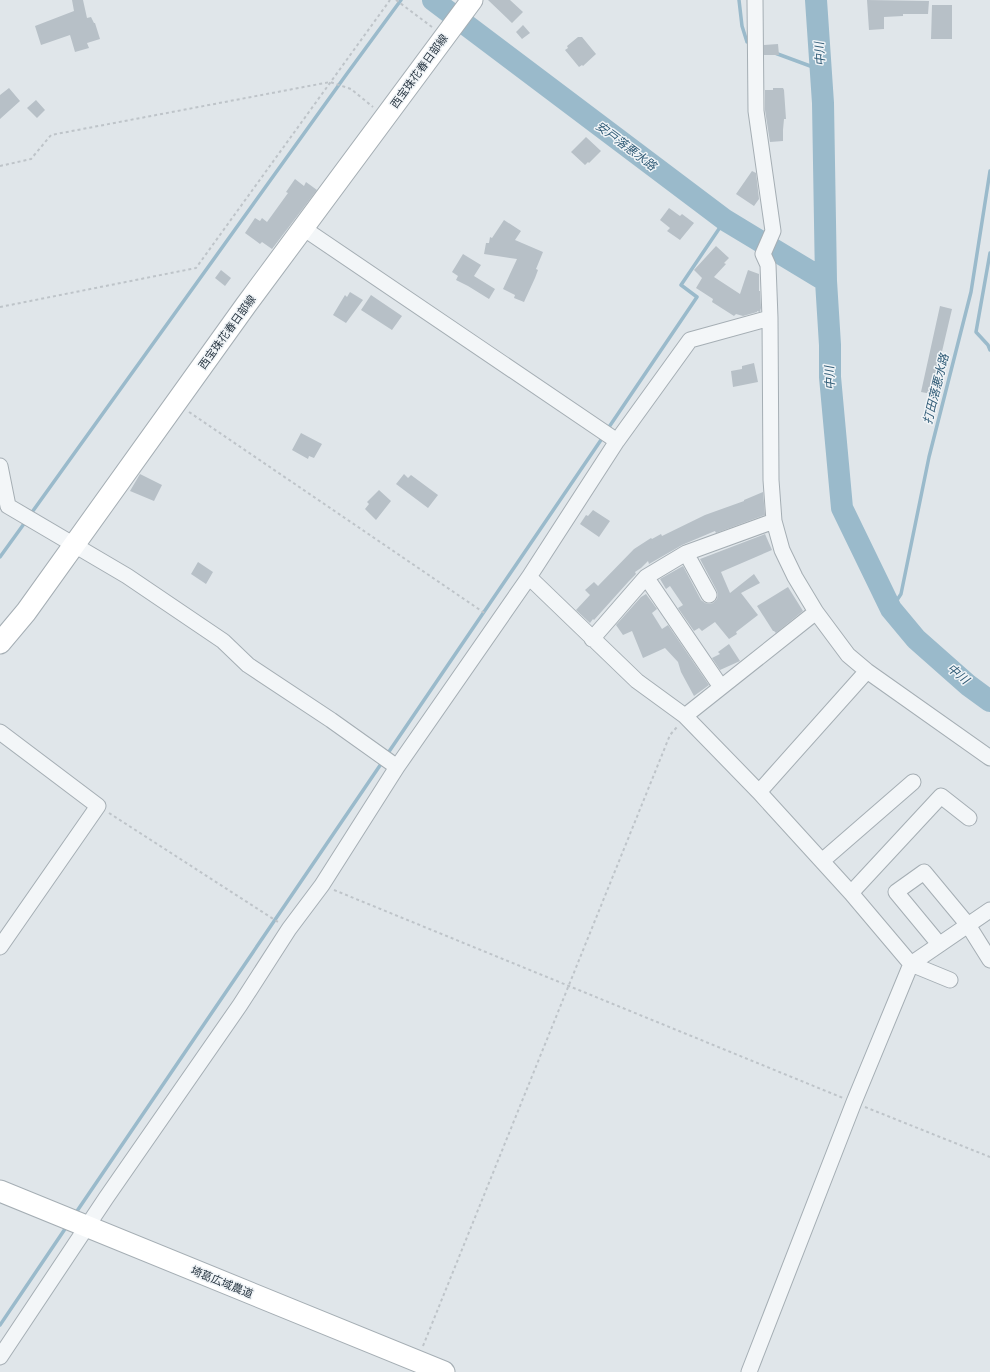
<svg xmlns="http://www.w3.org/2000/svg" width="990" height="1372" viewBox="0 0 990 1372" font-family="'Nunito Sans','Noto Sans JP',sans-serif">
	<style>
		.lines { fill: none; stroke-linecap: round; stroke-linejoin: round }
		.stream { stroke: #9abacb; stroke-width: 3.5 }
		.river { stroke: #9abacb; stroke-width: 22 }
		.building { fill: #b7c0c7 }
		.street-casing { stroke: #a5aeb4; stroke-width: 17 }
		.secondary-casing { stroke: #a5aeb4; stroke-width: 23 }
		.path { stroke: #bec4c9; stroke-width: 2; stroke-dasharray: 3 3; stroke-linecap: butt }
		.street { stroke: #f3f6f8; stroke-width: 15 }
		.secondary { stroke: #fff; stroke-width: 21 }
		.labels { text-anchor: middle; stroke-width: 3; stroke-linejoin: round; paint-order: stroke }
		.street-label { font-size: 11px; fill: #283642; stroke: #f0f4f7 }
		.water-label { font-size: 12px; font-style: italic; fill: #315c77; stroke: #f0f4f7 }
	</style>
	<rect width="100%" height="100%" fill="#e0e6ea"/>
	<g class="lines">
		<path class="stream" d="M739 0 742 26 747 42 752 44
			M775 53 821 70
			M990 253 976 332 988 345 990 350
			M607 430 697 297 681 285 725 220
			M30 515 346 75 401 0
			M0 557 26 521
			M891 609 901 594 929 457 971 292 990 171
			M386 756 603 437
			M75 1214 383 761
			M0 1325 67 1226"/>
		<path class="river" d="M433 0 725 220 826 281
			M816 0 823 103 826 281 830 345V377L842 508 891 609 916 639 968 685 990 701"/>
	</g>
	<path class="building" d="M72 0H83L87 18 91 17 94 23H95L100 39 87 43 89 48 75 52 70 35 41 45 35 26 74 11Z
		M488 0H510L523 12 512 23Z
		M867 0 929 1 928 14H903V16L884 17V29L869 30Z
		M932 5H952V39H931Z
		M523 25 530 33 522 39 516 32Z
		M578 37H582L596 54 583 66 582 65 579 67 565 50 568 48 567 46Z
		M778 44 779 55H764V45Z
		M9 88 20 101 0 119V95Z
		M773 88H783L784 90 786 119H784L783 130V141L770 142 765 110V90H773Z
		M36 100 45 110 37 118 27 108Z
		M586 137 601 151 589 163 588 162 585 165 571 152Z
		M752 171 756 173 759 199 754 206 736 194Z
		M295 179 304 186 306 182 317 190 272 249 262 242 260 244 245 233 255 218 260 221 262 218 267 222 288 193 286 192Z
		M669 208 680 216 682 214 694 223 680 240 667 231 670 228 660 220Z
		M504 220 521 231 515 240 543 252 536 269 538 270 535 278 524 302 514 298 515 295 503 289 517 259 484 254 486 243H489L490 237 492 238Z
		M716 246 729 258 724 263 726 264 714 277 740 294 748 270 759 274V291H760L761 308 760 312 757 311V312L743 316 736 314 734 316 712 302 713 299 696 288 702 278 694 270Z
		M463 254 481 265 474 276 495 289 489 299 468 286 456 280 458 276 452 272Z
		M221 270 231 278 225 286 215 278Z
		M350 292 363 300 346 323 333 315 345 295 347 297Z
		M371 295 402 316 392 330 361 310Z
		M940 306 952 309 932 394 921 392Z
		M754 363 758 382 733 387 731 371 742 369V366Z
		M301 433 322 444 314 458 309 456 308 459 292 450Z
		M140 474 162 485 154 501 130 491Z
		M404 474 408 478 411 475 438 495 428 508 396 484Z
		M379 490 391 501 376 520 365 509 369 504 367 502Z
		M763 492 765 515 716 533 715 531 682 545 649 564 648 561 641 568 635 572 636 574 629 581 594 620 593 619 590 623 576 610 590 595 585 590 594 582 598 586 634 549 651 538 652 539 661 534 662 536 705 515 744 501V500Z
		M593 510 610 521 599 537 580 524 586 515 588 516Z
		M765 534 772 550 721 572 730 593 754 574 760 583 741 593 758 615 736 632 737 634 729 639 715 622 702 631 699 628 694 631 678 608 683 605 670 586 666 589 660 579 683 566 701 600 705 603 709 604 713 603 717 599 718 595 717 591 700 559Z
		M198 562 213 572 206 584 191 574Z
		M788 587 803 611 776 633 774 631H773L757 606Z
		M646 594 657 609 652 613 662 629 668 625 709 685 694 696 681 672 678 662 665 648 643 658 632 631 623 635 616 625 641 597Z
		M729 644 740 661 720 670 712 658 720 654 718 652Z"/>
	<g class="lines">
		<g class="street-casing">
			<path id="street" d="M755 0 756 111 773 231 763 254 768 265 770 318 771 480 774 521 782 550 795 577 816 612 848 655 867 671 990 758
				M303 228 617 441
				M0 466 8 506 127 576 223 641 248 665 331 720 397 767
				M686 553 709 595
				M529 577 637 681 685 716 759 792 851 893 911 964 950 980
				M646 577 721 687
				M592 639 646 577 686 553 774 521
				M685 716 816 612
				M0 732 98 806 0 947
				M759 792 867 671
				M822 861 913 782
				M851 893 941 796 969 818
				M939 944 896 892 924 872 968 925 990 960
				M0 1357 106 1198 240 1005 289 929 322 885 397 767 529 577 617 441 690 340 770 318
				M749 1372 854 1102 911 964 990 910"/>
		</g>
		<g class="secondary-casing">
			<path id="secondary" d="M0 643 26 612 246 305 472 0
				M0 1191 444 1372"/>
		</g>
		<path class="path" d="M396 0 432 27
			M0 166 31 159 51 135 330 82 351 89 373 107
			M0 307 196 268 390 0
			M189 412 486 614
			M109 813 278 922
			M334 890 843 1098
			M865 1107 990 1157
			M423 1346 670 735 677 727"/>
		<use href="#street" class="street"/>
		<use href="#secondary" class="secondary"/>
	</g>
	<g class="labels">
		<g class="street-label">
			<text transform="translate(419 71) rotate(-54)" y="4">西宝珠花春日部線</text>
			<text transform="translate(227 332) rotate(-54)" y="4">西宝珠花春日部線</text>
			<text transform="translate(222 1282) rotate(22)" y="4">埼葛広域農道</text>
		</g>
		<g class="water-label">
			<text transform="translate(820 54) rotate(-94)" y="4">中川</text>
			<text transform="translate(626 146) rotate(37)" y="4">安戸落悪水路</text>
			<text transform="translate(830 378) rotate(-93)" y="4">中川</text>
			<text transform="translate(936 389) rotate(-76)" y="4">打田落悪水路</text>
			<text transform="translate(958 674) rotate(40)" y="4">中川</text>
		</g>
	</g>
</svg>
